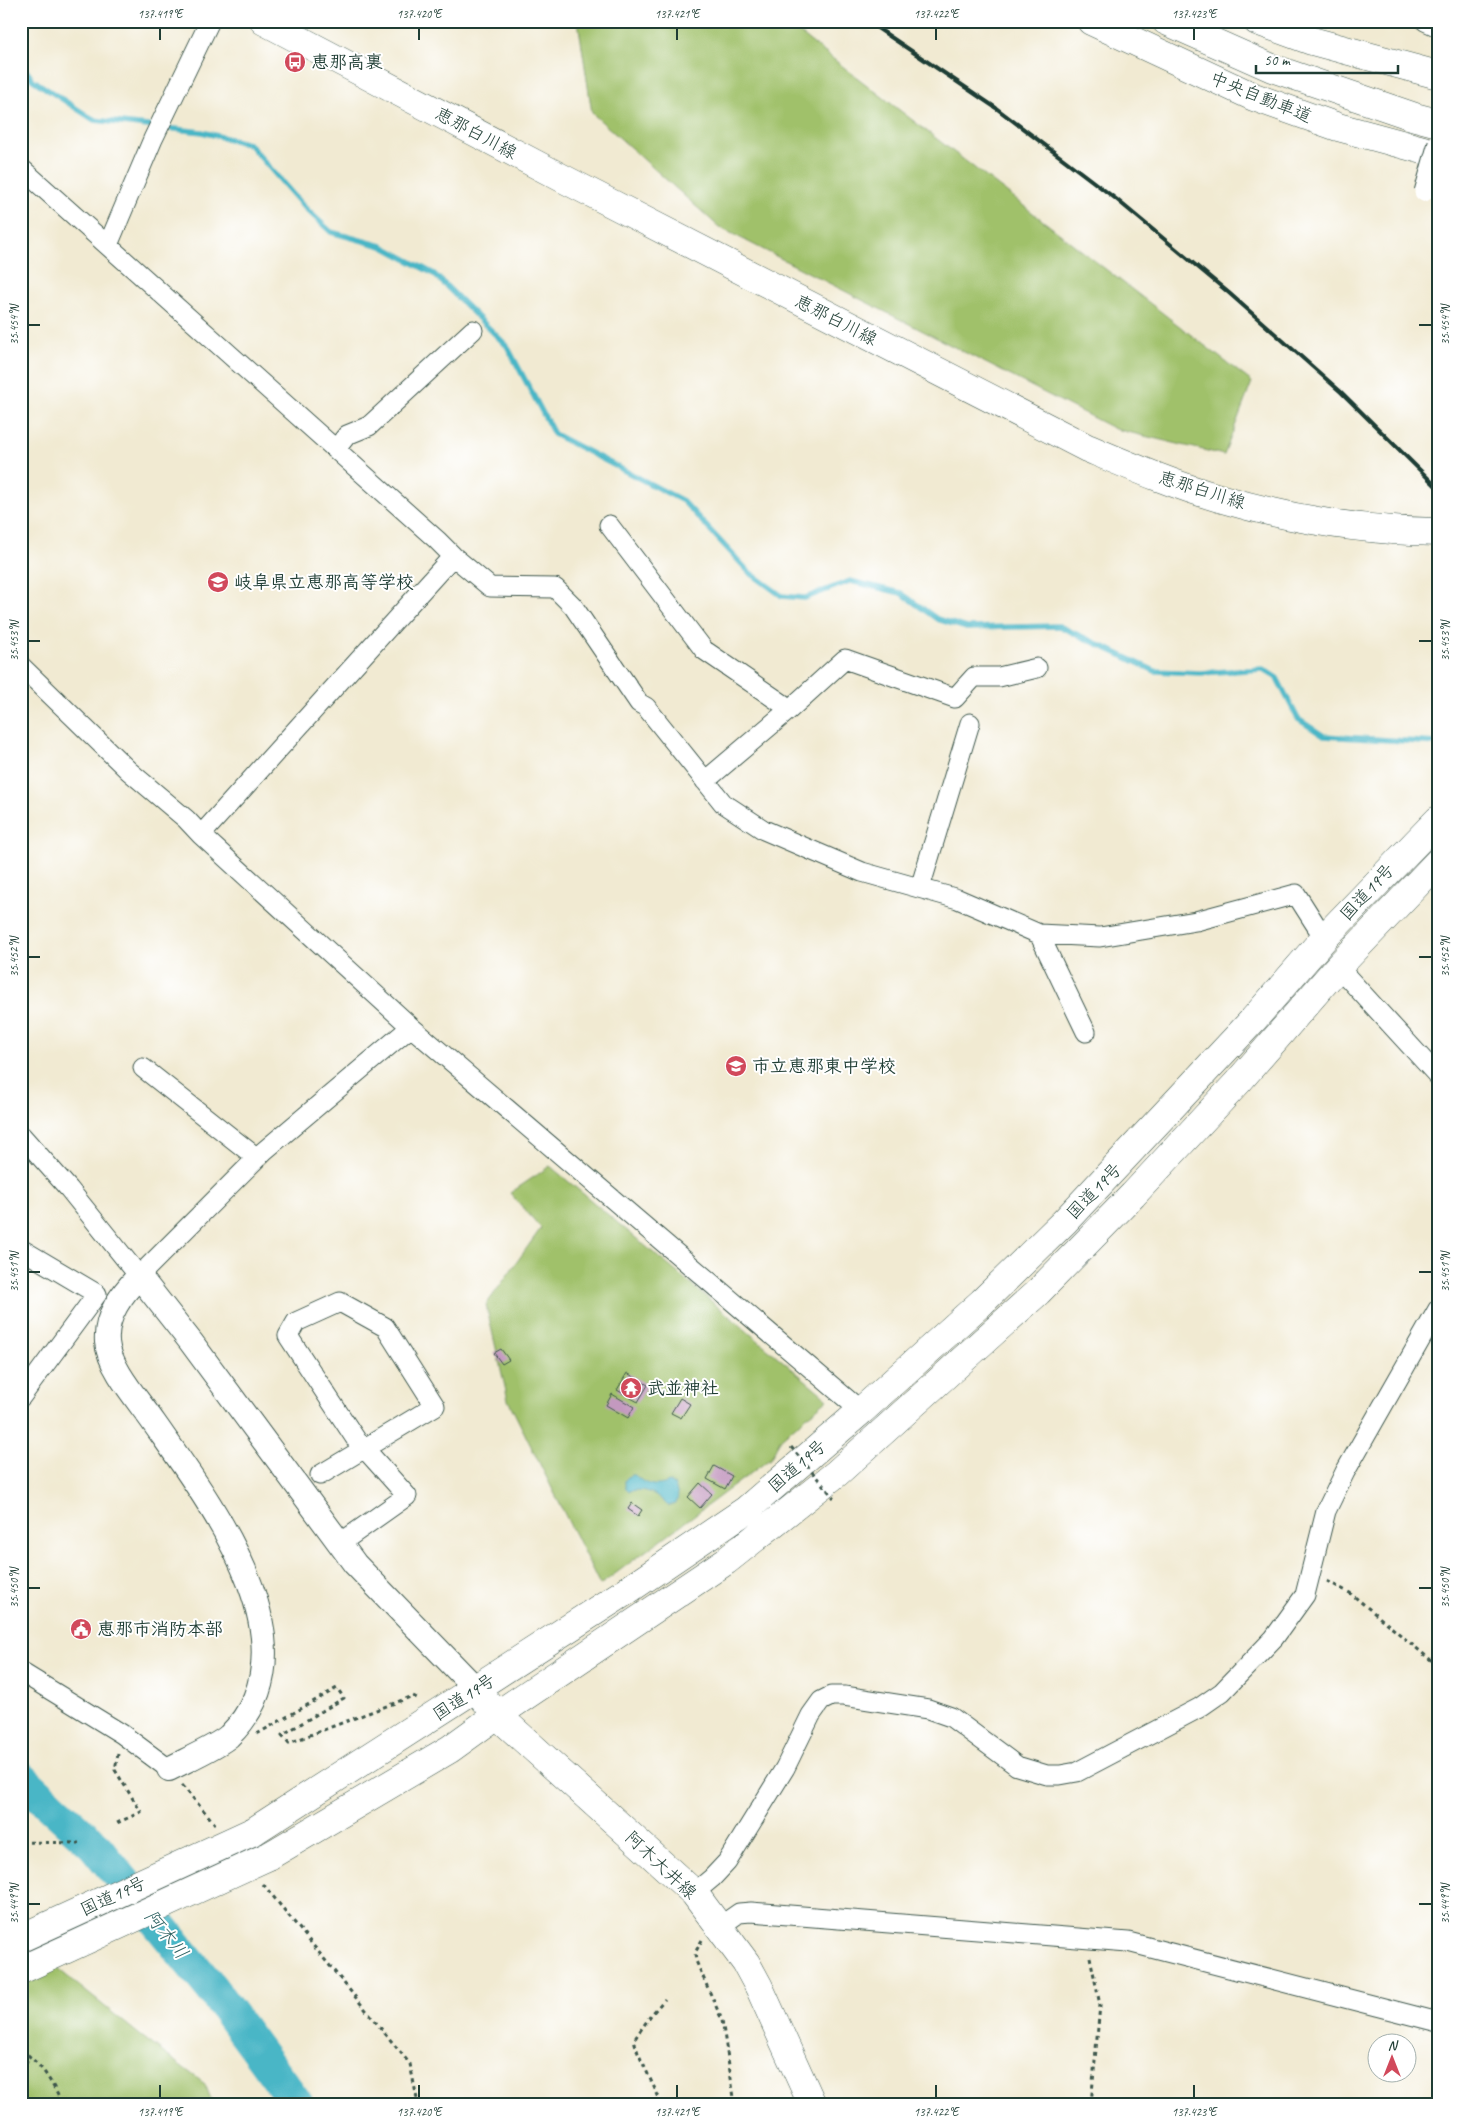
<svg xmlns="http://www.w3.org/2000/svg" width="1459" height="2125" viewBox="0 0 1459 2125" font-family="Caveat,'Klee One',sans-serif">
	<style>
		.green { fill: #a0c16a; stroke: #607f4f }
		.water { fill: #4ab6c6; stroke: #347a7d }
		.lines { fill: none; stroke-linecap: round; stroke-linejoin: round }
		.stream { stroke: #4ab6c6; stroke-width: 5.5 }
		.river { stroke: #4ab6c6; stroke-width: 34 }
		.building { fill: #c399bf }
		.minor-casing { stroke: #3e574c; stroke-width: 21 }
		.tertiary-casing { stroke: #3e574c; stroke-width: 26 }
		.secondary-casing { stroke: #3e574c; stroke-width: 29 }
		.primary-casing { stroke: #3e574c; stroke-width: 29 }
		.trunk-casing { stroke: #3e574c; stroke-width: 29 }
		.motorway-casing { stroke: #3e574c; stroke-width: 29 }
		.path { stroke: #3e574c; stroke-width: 3; stroke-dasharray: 4 4; stroke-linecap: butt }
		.minor { stroke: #fff; stroke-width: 19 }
		.tertiary { stroke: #fff; stroke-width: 24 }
		.secondary { stroke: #fff; stroke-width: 28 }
		.primary { stroke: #fff; stroke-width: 28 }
		.trunk { stroke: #fff; stroke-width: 28 }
		.motorway { stroke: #fff; stroke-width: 28 }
		.rail { stroke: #1f3d34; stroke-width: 4 }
		.minor-bridge-casing { stroke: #3e574c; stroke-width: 21; stroke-linecap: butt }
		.trunk-bridge-casing { stroke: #3e574c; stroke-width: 29; stroke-linecap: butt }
		.path-bridge { stroke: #3e574c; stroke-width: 3; stroke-dasharray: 4 4; stroke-linecap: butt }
		.minor-bridge { stroke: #fff; stroke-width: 19 }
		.trunk-bridge { stroke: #fff; stroke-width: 28 }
		.ticks { fill: none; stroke: #1f3d34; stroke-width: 2 }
		.labels { text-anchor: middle; stroke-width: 4; stroke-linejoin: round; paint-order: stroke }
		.poi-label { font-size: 18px; font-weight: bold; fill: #1f3d34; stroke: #fff; text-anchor: start }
		.street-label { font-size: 18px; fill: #1f3d34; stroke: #fff }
		.water-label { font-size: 19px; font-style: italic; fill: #2c6160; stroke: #fff }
		.neatline { fill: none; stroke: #1f3d34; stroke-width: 2 }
		.ticks-label { font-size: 12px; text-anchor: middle; fill: #1f3d34 }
	</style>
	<rect width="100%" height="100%" fill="#fff"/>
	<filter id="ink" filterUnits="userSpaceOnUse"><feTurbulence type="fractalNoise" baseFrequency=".02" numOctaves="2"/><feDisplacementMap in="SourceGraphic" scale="10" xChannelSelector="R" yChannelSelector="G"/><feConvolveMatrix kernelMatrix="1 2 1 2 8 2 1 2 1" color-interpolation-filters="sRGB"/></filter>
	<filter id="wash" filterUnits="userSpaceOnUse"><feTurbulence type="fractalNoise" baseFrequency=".0096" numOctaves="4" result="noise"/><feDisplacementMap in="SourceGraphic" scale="20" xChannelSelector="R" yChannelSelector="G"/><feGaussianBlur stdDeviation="1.12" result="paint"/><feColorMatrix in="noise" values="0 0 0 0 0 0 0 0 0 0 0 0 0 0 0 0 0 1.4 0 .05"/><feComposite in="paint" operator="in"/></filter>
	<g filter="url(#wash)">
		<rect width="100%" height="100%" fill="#f1ead2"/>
		<path class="green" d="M578 21H784L1252 382 1224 455 1115 429 719 227 592 113Z
			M550 1166 828 1399 781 1438 770 1459 600 1585 508 1400 486 1305 541 1228 510 1193Z
			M21 1939 140 2035 205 2084 213 2104H21Z"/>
		<path class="water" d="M630 1475H635C645 1485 656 1488 669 1482L675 1486 678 1496 676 1504 668 1506C656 1493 647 1488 629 1491L625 1487V1480Z"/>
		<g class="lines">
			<path class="stream" d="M21 64 33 80 94 120 202 132 249 144 303 206 331 232 382 246 434 274 507 346 554 434 683 501 749 572 782 596 805 598 850 581 901 593 937 619 967 628 1059 626 1155 671 1200 673 1263 669 1277 678 1298 719 1324 736 1438 743"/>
			<path class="river" d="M21 1778 94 1845 212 1989 297 2104"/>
		</g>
		<g id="blocks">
			<path class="building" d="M501 1349 509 1360 502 1364 494 1353Z
				M627 1373 648 1385 638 1402 617 1390Z
				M612 1394 634 1407 628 1418 606 1405Z
				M680 1398 690 1404 681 1418 671 1413Z
				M714 1466 732 1476 725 1489 707 1479Z
				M700 1483 712 1494 700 1508 688 1497Z
				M632 1503 642 1510 638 1516 628 1509Z"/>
		</g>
	</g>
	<g filter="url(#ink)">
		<use href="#blocks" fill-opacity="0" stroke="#3e574c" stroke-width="1"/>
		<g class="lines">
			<g class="minor-casing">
				<path id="minor" d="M1425 21 1438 27
					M21 168 437 540 453 556 490 587 555 588 573 606 639 703 646 707 723 803 764 830 862 872 958 899 1039 934 1100 937 1196 921 1296 894 1317 927 1326 936
					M108 245 153 139 210 21
					M336 449 347 435 369 426 473 330
					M609 525 704 650 790 709 845 659 955 698 974 677H999L1037 668
					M21 666 129 771 186 819 201 835 411 1027 861 1411
					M705 781 790 709
					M201 835 453 556
					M920 888 970 723
					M1039 934 1086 1032
					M1338 967 1438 1076
					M143 1068 257 1158
					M21 1135 69 1189 139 1276 264 1151 411 1027
					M21 1249 97 1294 21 1397
					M320 1475 435 1406 385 1327 340 1302 296 1322 288 1336 357 1441 364 1448 407 1496 339 1544
					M21 1672 122 1734 169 1769
					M694 1893 712 1878 727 1862 785 1768 811 1715 821 1701 831 1696H844L928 1709 951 1717 1017 1766 1047 1775H1060L1077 1772 1199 1708 1222 1692 1274 1638 1305 1595 1326 1511 1345 1472 1438 1309
					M719 1927 739 1913 751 1912 1128 1942 1438 2022"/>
			</g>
			<g class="tertiary-casing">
				<path id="tertiary" d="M169 1769C184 1761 218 1746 229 1736 321 1647 208 1500 154 1423 139 1401 109 1368 107 1342 105 1315 122 1294 139 1276L191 1342 355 1564 476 1689"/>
			</g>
			<g class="secondary-casing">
				<path id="secondary" d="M476 1689 497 1715 694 1893 746 1963 759 1987 812 2104"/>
			</g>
			<g class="primary-casing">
				<path id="primary" d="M264 21 564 179 1087 448C1130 466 1174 485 1219 498 1289 519 1365 531 1438 532"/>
			</g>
			<g class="trunk-casing">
				<path id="trunk" d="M254 1831 628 1590 746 1510 861 1411 982 1302 1065 1221 1253 1020 1326 936 1438 820
					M269 1856 450 1749 497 1715 726 1561 837 1473 1038 1292 1133 1195 1238 1082 1338 967 1438 862"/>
			</g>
			<g class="motorway-casing">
				<path id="motorway" d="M1091 21 1254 97 1338 127 1438 154
					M1166 21 1272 68 1415 117 1438 123
					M1257 21 1312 41 1438 75"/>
			</g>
			<path class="path" d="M1327 1581 1350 1593 1438 1666
				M257 1734 337 1688 344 1698 282 1735 289 1743 413 1696 417 1698
				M182 1785 215 1824
				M117 1823 141 1812 115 1770 118 1754
				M21 1842 79 1843
				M263 1884 410 2064 418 2104
				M702 1940 695 1953 696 1961 722 2020 735 2104
				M1090 1957 1100 2005 1091 2104
				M21 2050C42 2064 52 2082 62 2104
				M21 2071 30 2057
				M662 2104 638 2053 634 2040 651 2015 665 1999"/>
			<use href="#minor" class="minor"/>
			<use href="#tertiary" class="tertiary"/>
			<use href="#secondary" class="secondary"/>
			<use href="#primary" class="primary"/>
			<use href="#trunk" class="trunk"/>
			<use href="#motorway" class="motorway"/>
			<path class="rail" d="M867 21 996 108 1116 199 1229 293 1341 392 1438 488"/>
			<g class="minor-bridge-casing">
				<path id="minor-bridge" d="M1424 192 1438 143"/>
			</g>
			<g class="trunk-bridge-casing">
				<path id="trunk-bridge" d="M21 1938 254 1831
					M21 1970 269 1856"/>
			</g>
			<path class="path-bridge" d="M791 1447 834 1498"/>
			<use href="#minor-bridge" class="minor-bridge"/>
			<use href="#trunk-bridge" class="trunk-bridge"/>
		</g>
	</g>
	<path class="ticks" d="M160 28V40M419 28V40M677 28V40M936 28V40M1194 28V40M28 325H40M1419 325H1432M28 641H40M1419 641H1432M28 957H40M1419 957H1432M28 1272H40M1419 1272H1432M28 1588H40M1419 1588H1432M28 1904H40M1419 1904H1432M160 2085V2098M419 2085V2098M677 2085V2098M936 2085V2098M1194 2085V2098"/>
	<defs>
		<g id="bus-disc" transform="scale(1.125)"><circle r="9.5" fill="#d1495b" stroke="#fff"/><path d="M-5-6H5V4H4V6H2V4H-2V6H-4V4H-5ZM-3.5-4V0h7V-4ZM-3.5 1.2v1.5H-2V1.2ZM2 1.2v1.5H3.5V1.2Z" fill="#fff"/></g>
		<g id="school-disc" transform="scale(1.125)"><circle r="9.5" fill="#d1495b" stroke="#fff"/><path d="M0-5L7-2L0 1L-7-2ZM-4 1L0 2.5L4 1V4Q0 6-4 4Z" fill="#fff"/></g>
		<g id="temple-disc" transform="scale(1.125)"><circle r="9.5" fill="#d1495b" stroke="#fff"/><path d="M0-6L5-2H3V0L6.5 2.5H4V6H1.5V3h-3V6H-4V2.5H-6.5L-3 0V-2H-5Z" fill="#fff"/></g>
		<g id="civic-disc" transform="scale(1.125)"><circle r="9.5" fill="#d1495b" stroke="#fff"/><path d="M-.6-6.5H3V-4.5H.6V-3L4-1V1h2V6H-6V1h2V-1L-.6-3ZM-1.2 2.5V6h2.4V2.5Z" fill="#fff"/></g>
	</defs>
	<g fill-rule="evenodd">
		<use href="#bus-disc" x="295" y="62"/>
		<use href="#school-disc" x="218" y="582"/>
		<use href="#school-disc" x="736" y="1066"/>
		<use href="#temple-disc" x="631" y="1388"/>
		<use href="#civic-disc" x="81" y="1629"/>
	</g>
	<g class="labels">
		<g class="poi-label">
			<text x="311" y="68">恵那高裏</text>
			<text x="234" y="588">岐阜県立恵那高等学校</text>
			<text x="752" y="1072">市立恵那東中学校</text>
			<text x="647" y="1394">武並神社</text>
			<text x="97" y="1635">恵那市消防本部</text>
		</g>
		<g class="street-label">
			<text transform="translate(1261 97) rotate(22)" y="6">中央自動車道</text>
			<text transform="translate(476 133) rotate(28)" y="6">恵那白川線</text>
			<text transform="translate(836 320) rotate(27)" y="6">恵那白川線</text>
			<text transform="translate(1202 490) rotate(17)" y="6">恵那白川線</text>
			<text transform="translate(1367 892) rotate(-47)" y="6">国道19号</text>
			<text transform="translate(1094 1191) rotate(-46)" y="6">国道19号</text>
			<text transform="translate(797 1466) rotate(-41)" y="6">国道19号</text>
			<text transform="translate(464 1697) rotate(-33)" y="6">国道19号</text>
			<text transform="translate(661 1865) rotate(43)" y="6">阿木大井線</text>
			<text transform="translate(113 1896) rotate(-25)" y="6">国道19号</text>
		</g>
		<g class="water-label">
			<text transform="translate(167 1934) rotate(51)" y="7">阿木川</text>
		</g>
	</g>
	<rect width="1459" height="2125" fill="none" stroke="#fff" stroke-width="55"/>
	<g transform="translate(1392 2058)"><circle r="24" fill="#ffffff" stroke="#a5b1ae"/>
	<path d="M0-4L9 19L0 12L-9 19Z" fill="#d1495b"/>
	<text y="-8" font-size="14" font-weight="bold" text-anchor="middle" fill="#1f3d34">N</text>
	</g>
	<path d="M1256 65v8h142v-8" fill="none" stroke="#1f3d34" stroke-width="2.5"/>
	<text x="1264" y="65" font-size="15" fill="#1f3d34" stroke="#ffffff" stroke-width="4" paint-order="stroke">50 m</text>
	<rect x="28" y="28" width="1404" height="2070" class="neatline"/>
	<g class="ticks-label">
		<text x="160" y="18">137.419°E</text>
		<text x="419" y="18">137.420°E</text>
		<text x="677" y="18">137.421°E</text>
		<text x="936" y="18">137.422°E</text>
		<text x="1194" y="18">137.423°E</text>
		<text transform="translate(14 325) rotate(-90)" y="4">35.454°N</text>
		<text transform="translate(1445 325) rotate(-90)" y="4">35.454°N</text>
		<text transform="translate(14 641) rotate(-90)" y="4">35.453°N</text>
		<text transform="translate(1445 641) rotate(-90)" y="4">35.453°N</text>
		<text transform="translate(14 957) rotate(-90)" y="4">35.452°N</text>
		<text transform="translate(1445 957) rotate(-90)" y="4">35.452°N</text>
		<text transform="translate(14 1272) rotate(-90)" y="4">35.451°N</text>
		<text transform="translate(1445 1272) rotate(-90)" y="4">35.451°N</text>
		<text transform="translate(14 1588) rotate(-90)" y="4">35.450°N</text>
		<text transform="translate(1445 1588) rotate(-90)" y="4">35.450°N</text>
		<text transform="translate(14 1904) rotate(-90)" y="4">35.449°N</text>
		<text transform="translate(1445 1904) rotate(-90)" y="4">35.449°N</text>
		<text x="160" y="2116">137.419°E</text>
		<text x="419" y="2116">137.420°E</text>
		<text x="677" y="2116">137.421°E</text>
		<text x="936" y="2116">137.422°E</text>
		<text x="1194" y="2116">137.423°E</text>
	</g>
</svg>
